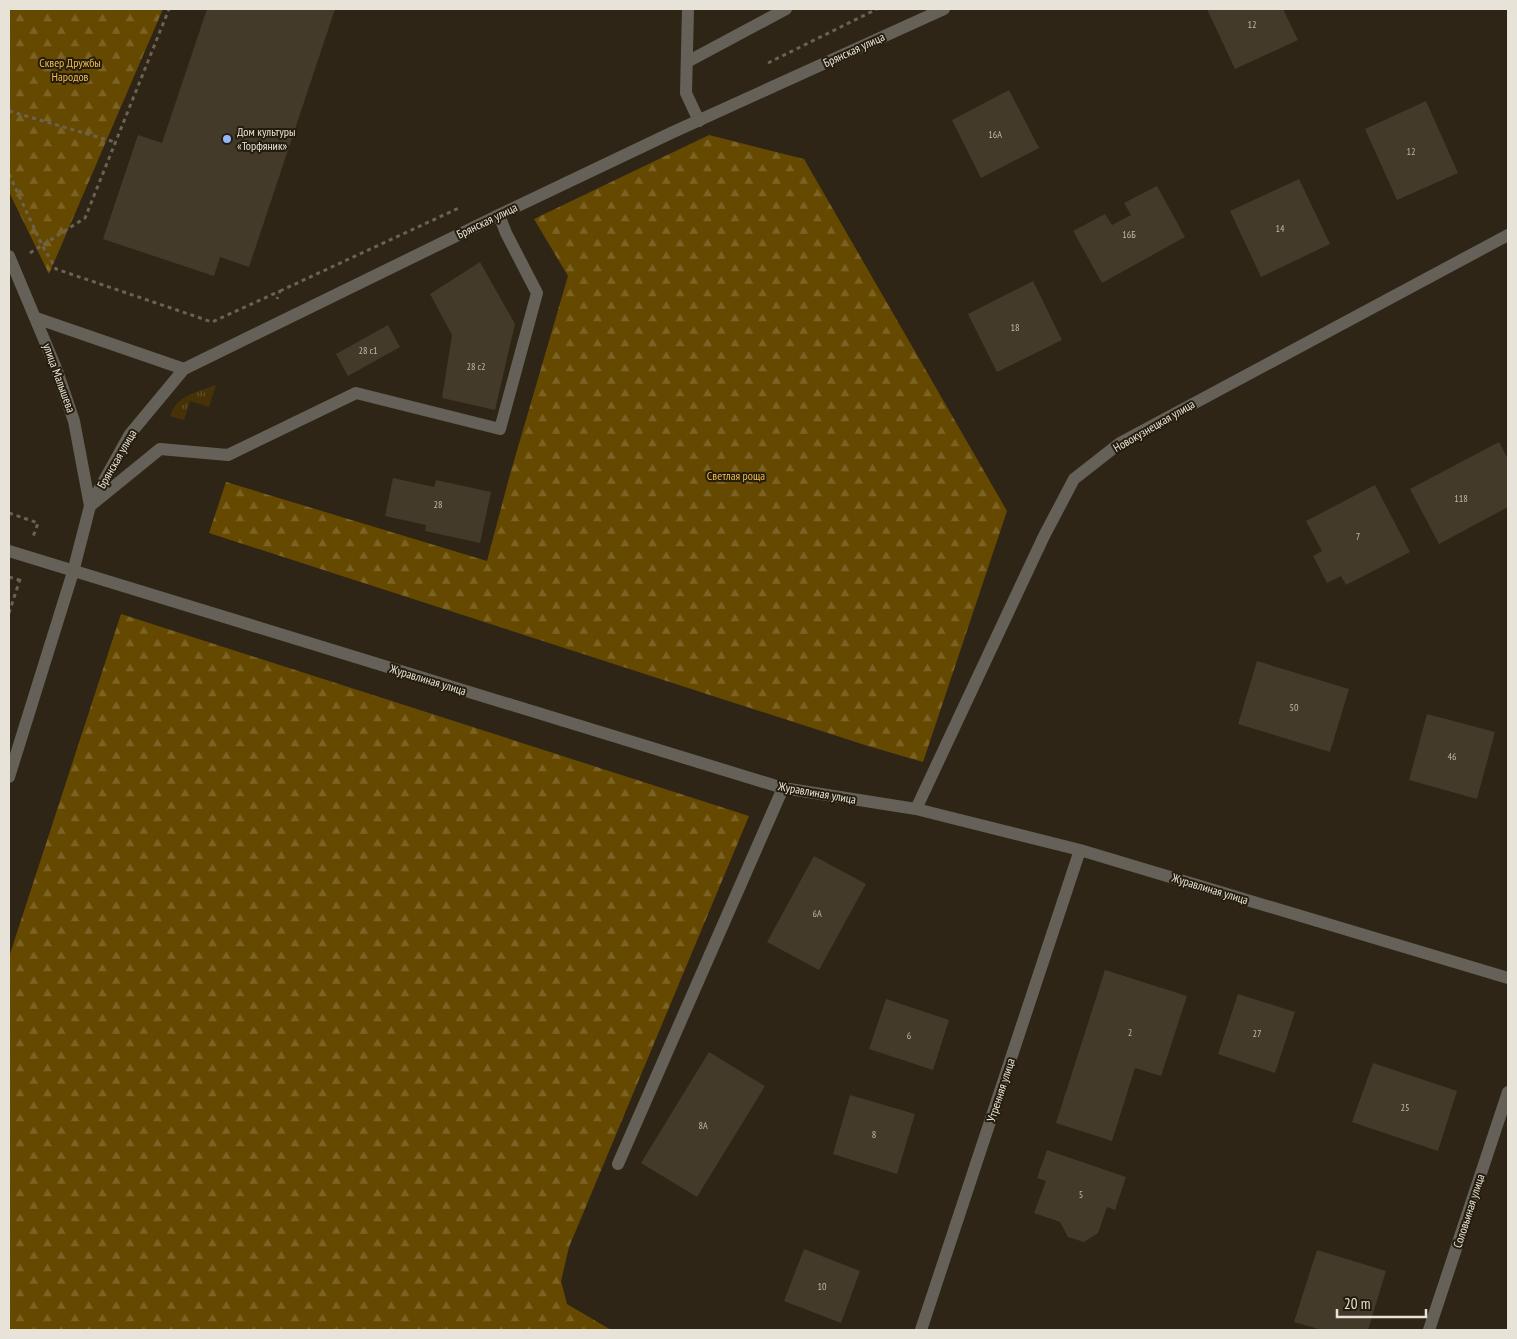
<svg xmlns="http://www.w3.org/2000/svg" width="1517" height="1339" viewBox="0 0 1517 1339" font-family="'PT Sans Narrow',sans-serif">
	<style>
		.grass { fill: url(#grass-tufts) }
		.forest { fill: url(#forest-firs) }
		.building { fill: #433a2a }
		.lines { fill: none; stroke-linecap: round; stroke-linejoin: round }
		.path { stroke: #6a6254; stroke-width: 3; stroke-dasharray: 4 4; stroke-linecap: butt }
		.service { stroke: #656159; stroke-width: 12 }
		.minor { stroke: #656159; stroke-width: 12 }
		.tertiary { stroke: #656159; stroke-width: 12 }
		.poi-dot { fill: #92b7fd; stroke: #241c0d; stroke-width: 2 }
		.labels { text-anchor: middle; stroke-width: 4; stroke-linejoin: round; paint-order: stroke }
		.number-label { font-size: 10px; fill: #bfb9ad }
		.street-label { font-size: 12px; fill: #e8e3d9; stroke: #241c0d }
		.park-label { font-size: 12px; fill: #efba4c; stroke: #241c0d }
		.poi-label { font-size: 12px; fill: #e8e3d9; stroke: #241c0d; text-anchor: start }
	</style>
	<defs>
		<pattern id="grass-tufts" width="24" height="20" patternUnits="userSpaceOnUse" patternTransform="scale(1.25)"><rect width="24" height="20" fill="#463206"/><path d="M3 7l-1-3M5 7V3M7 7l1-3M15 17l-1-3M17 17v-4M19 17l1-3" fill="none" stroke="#61502a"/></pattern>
		<pattern id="forest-firs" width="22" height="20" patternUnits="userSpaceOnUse" patternTransform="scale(1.25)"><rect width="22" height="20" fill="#664901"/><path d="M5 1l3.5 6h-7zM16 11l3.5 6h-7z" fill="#7c6325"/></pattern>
	</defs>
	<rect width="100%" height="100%" fill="#2e2516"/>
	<path class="grass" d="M216 385 209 407 190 401 184 420 170 416C177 395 197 392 216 385Z"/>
	<path class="forest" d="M9 9H163L49 274 9 192Z
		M709 135 804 159 1007 511 923 762 868 746 209 533 226 482 487 561 509 478 568 276 534 219Z
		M121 614 749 816 569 1247 561 1281 567 1304 611 1330H9V957Z"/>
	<path class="building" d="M207 9H335L249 267 220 257 214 276 103 239 138 135 162 143Z
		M1207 9H1283L1298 40 1235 69Z
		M1009 90 1039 148 981 178 952 120Z
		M1426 101 1458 173 1397 200 1365 129Z
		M1299 179 1330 244 1261 277 1230 211Z
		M1157 186 1185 237 1102 283 1073 231 1105 214 1112 225 1131 215 1124 203Z
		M480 262 515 324 495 410 442 398 452 335 430 294Z
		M1033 281 1062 340 997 372 968 314Z
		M388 325 400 347 348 376 336 354Z
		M1499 442 1508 459V507L1439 544 1410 489Z
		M393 478 434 487 436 480 491 492 480 543 425 531 426 525 385 516Z
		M1375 485 1410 552 1346 585 1341 576 1327 583 1313 556 1322 551 1306 521Z
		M1257 661 1349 689 1330 752 1238 724Z
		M1427 714 1495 732 1477 799 1409 780Z
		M814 856 866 884 819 970 767 942Z
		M1105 970 1187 996 1161 1076 1135 1068 1112 1141 1056 1123Z
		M1238 994 1295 1012 1275 1073 1218 1054Z
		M886 999 949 1020 933 1070 869 1049Z
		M709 1052 765 1086 697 1197 641 1163Z
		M1373 1063 1457 1091 1438 1151 1352 1122Z
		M850 1095 915 1114 897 1174 833 1154Z
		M1047 1150 1126 1177 1115 1210 1107 1207 1098 1233 1084 1242 1068 1237 1060 1222 1034 1213 1046 1181 1037 1178Z
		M804 1249 860 1271 841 1323 784 1301Z
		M1317 1250 1386 1271 1368 1330H1322L1294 1322Z"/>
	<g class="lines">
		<path class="path" d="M768 63 877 9
			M9 111 115 142
			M9 174 42 245 56 269 212 322 280 291 277 299
			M30 253 85 218 169 9
			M280 291 461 207
			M9 513 38 523 33 537
			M9 577 19 580
			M9 613 21 576"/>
		<path class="service" d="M688 9 686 93 699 121
			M687 62 786 9
			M36 318 184 369
			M90 506 160 449 228 455 356 393 500 429 537 293 506 233 499 215
			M618 1164 783 788"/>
		<path class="minor" d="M90 506 130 434 184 369 499 215 671 133 944 9
			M9 551 783 788 916 809 1080 850 1508 978
			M916 809 1044 536 1074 479 1120 443 1508 235
			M921 1330 1080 850
			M1429 1330 1508 1092"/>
		<path class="tertiary" d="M9 256 56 368 74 421 90 506 73 572 9 777"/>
	</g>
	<circle class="poi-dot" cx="227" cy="139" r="5"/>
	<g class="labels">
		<g class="number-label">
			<text x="1252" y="28">12</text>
			<text x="995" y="138">16А</text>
			<text x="1411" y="155">12</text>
			<text x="1280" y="232">14</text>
			<text x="1129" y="238">16Б</text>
			<text x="1015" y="331">18</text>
			<text x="368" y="354">28 с1</text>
			<text x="476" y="370">28 с2</text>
			<text x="1461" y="502">118</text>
			<text x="438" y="508">28</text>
			<text x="1358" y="540">7</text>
			<text x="1294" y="711">50</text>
			<text x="1452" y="760">46</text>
			<text x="817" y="917">6А</text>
			<text x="1130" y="1036">2</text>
			<text x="1257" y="1037">27</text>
			<text x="909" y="1039">6</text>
			<text x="1405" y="1111">25</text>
			<text x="703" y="1129">8А</text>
			<text x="874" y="1138">8</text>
			<text x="1081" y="1198">5</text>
			<text x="822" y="1290">10</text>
		</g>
		<g class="street-label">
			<text transform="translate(854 50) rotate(-25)" y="4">Брянская улица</text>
			<text transform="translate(487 221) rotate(-26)" y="4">Брянская улица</text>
			<text transform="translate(59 378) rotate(70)" y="4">улица Малышева</text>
			<text transform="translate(1154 426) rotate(-30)" y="4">Новокузнецкая улица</text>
			<text transform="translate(117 459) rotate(-60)" y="4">Брянская улица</text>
			<text transform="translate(428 680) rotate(17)" y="4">Журавлиная улица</text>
			<text transform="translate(817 793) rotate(10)" y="4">Журавлиная улица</text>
			<text transform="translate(1210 889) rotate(17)" y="4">Журавлиная улица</text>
			<text transform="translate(1001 1090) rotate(-72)" y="4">Утренняя улица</text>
			<text transform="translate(1469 1211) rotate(-72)" y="4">Соловьиная улица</text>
		</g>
		<g class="park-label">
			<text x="70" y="67">Сквер Дружбы<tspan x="70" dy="14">Народов</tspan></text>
			<text x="736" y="480">Светлая роща</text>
		</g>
		<g class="poi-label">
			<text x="237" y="136">Дом культуры<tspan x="237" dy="14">«Торфяник»</tspan></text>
		</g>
	</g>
	<rect width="1517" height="1339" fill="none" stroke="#e8e3d9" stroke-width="20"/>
	<path d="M1337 1309v8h89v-8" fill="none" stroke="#e8e3d9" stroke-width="2.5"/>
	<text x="1344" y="1309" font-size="15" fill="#e8e3d9" stroke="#241c0d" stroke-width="4" paint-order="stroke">20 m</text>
</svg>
